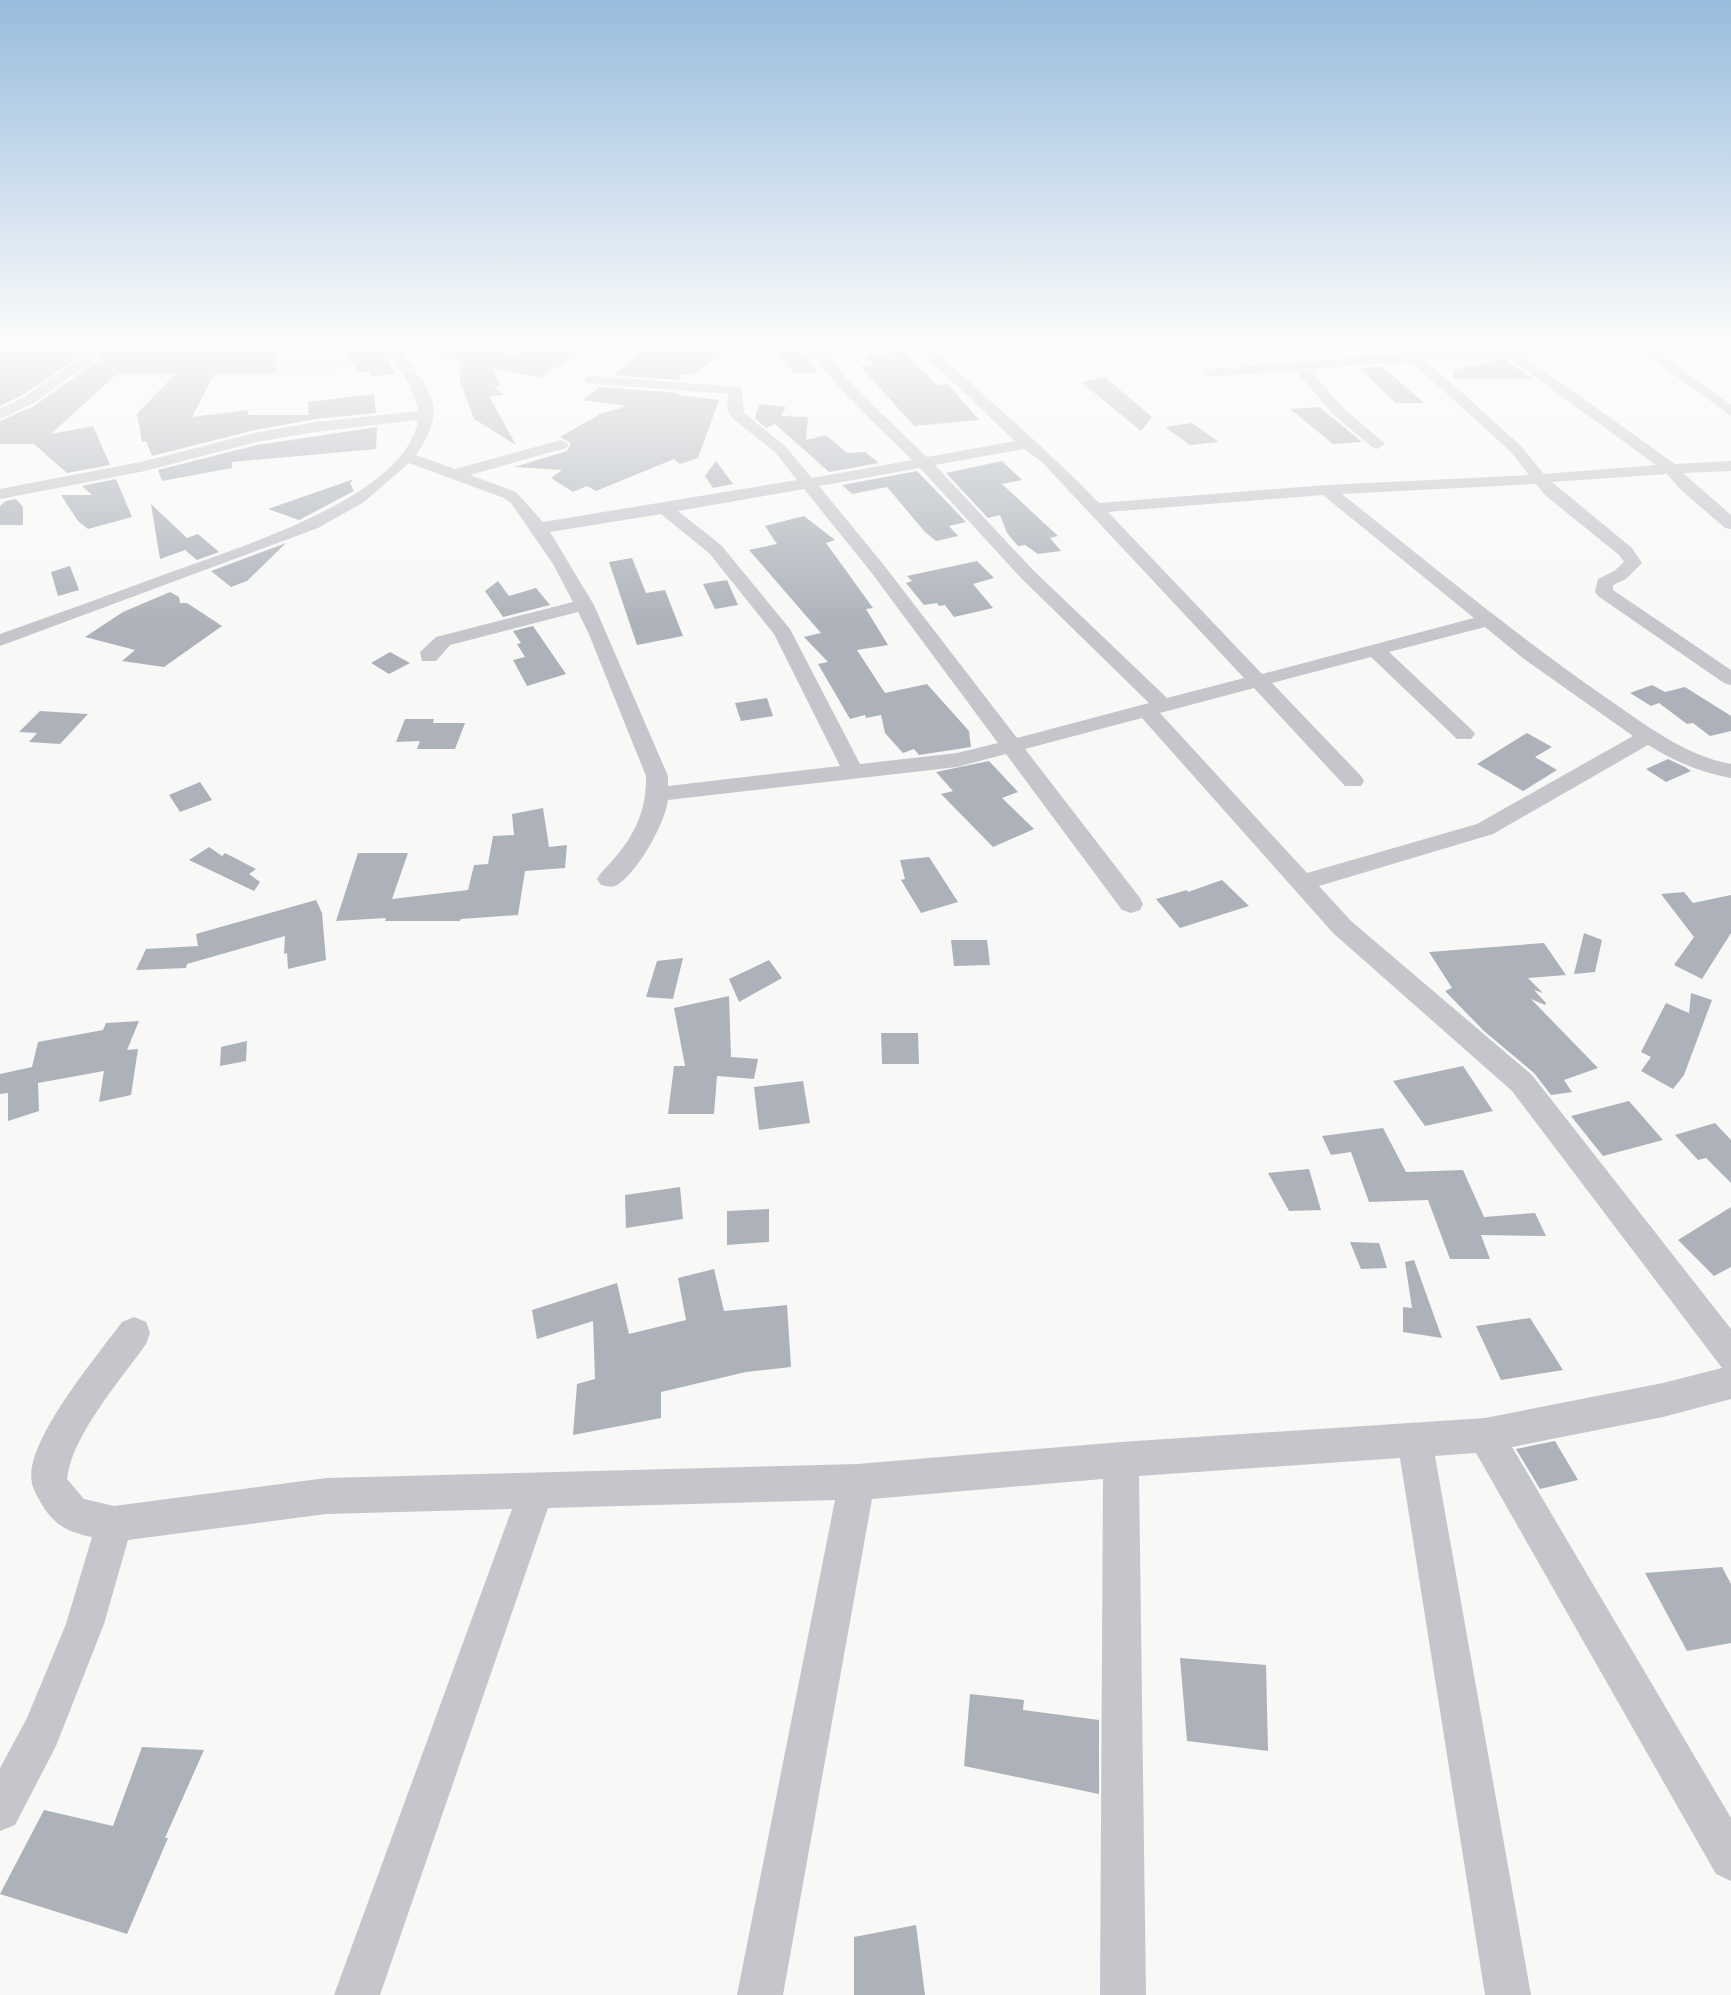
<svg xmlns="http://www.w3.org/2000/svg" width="1731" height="1995" viewBox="0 0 1731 1995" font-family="Karla,sans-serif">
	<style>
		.built { fill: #e9e9e9 }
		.building { fill: #adb2ba }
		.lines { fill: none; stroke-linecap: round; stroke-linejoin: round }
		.minor { fill: #c4c6cb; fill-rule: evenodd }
	</style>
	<rect width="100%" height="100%" fill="#f8f8f6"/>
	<path class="built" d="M105 347H382L394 362 303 376 74 377Z"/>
	<path class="building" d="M0 347H274L276 373 214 374 192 417 248 410V415H309L308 402 374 394 376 413 315 419 255 430 152 456 146 441 142 442 137 414 175 374H117L51 434 93 426 110 465 67 473 34 444H0V421L34 406 99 360 102 354 91 349 21 396 0 406Z
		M341 347H382L395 373 370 377V372H359Z
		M504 347 508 356 540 347H590L540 378 493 368 500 387 493 386 504 395 489 396 516 445 474 419 460 381 461 361 443 356 444 352Z
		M648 347H734L693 374H680V380L613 375Z
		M775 347H801L818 373H793Z
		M901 351 937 385 948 384 979 420 914 426 860 366 873 365 866 356Z
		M1505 359 1533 379H1454L1453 370Z
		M1382 366 1424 403H1396L1359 368Z
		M1105 377 1152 417 1141 431 1081 382Z
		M599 387 679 393V395L719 400 698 458 680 464 674 459 596 491 587 486 573 492 551 478 562 470 514 467 567 451 571 443 560 437 600 414 627 406 583 400Z
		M759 404 786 407 781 416 808 417 806 440 826 435 847 453 865 452 879 463 829 472 775 424 766 428 755 418Z
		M1319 407 1334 419 1362 442 1333 444 1290 409Z
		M1192 423 1219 442 1190 445 1165 427Z
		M377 427 376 449 232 462V468L162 481 158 470 257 445Z
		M716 461 733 484 713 488 705 476Z
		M1002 461 1022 480 1002 484 1058 536 1050 538 1061 551 1038 554 1025 545 1018 546 1007 533 1000 515 988 518 946 473Z
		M917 471 966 522 949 526 958 536 936 541 925 532 887 487 852 494 842 485Z
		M116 479 132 517 88 529 78 521 61 495H92L82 486Z
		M354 479 350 483 354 491 299 520 268 509Z
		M16 499 23 507V525H0V506L6 501Z
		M151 504 187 538 198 534 219 552 197 560 185 550 160 559Z
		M804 516 835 540 826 543 873 608 866 609 888 645 857 650 885 693 927 684 969 731 971 747 919 755 914 749 903 753 885 733 881 715 866 718 865 715 850 719 818 664 828 662 804 637 821 633 749 550 777 544 765 526Z
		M286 543 247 581 231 587 211 571Z
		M632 558 646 593 665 590 683 636 637 645 609 562Z
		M977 561 994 578 973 584 993 608 954 617 945 605 939 606 937 603 924 605 906 583 912 581 907 576Z
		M70 566 79 590 58 596 51 572Z
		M727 580 738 605 715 609 703 584Z
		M498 581 509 596 536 588 550 605 503 617 485 591Z
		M170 592 179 597 180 603H187L222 626 164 667 122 661 135 650 85 637 123 612Z
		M533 626 566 674 527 686 513 660 525 657 517 644 521 643 513 631Z
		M390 652 410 663 389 674 371 663Z
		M1652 685 1665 692 1685 687 1731 716V731L1710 736 1693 723 1687 724 1659 703 1651 706 1630 693Z
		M767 698 773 716 741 721 735 703Z
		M40 711 88 714 60 744 29 742 37 733 19 732Z
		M405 719H434L433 723H465L455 749H417L420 741 396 742Z
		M1527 733 1552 747 1535 757 1557 770 1523 791 1477 764Z
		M1668 759 1685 767 1691 771 1666 782 1646 769Z
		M989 761 1018 792 1002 798 1034 829 993 847 941 794 953 791 936 772Z
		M200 782 212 800 180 812 169 795Z
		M543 808 549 847 567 845 565 868 525 871 518 915 461 919 460 921H385L386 918 336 921 358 853H408L392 899 468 890 474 865 488 864 493 836 514 835 512 814Z
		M209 847 222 856 225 853 256 869 249 874 260 882 254 891 189 860Z
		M929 857 958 902 921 913 901 880 905 879 900 860Z
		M1222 880 1249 906 1180 928 1156 899 1187 890 1188 892Z
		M1684 892 1693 903 1731 895V933L1702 979 1674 965 1694 937 1661 894Z
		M316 900 322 913 326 960 288 969 287 953 284 954 285 936 187 964 186 968 136 970 146 949 198 946 196 934Z
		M1584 933 1602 940 1595 972 1574 974Z
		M951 940H987L990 965 954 966Z
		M1544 943 1566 975 1528 978 1543 993 1534 990 1546 1003 1545 1005 1531 999 1598 1068 1564 1080 1572 1092 1551 1095 1534 1073 1484 1031 1445 991 1452 988 1429 952Z
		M683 958 673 999 646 997 657 961Z
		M769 960 782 978 739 1002 729 979Z
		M1691 993 1712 1000 1684 1075 1673 1089 1641 1071 1651 1057 1641 1052 1666 1003 1689 1013Z
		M729 996 731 1057 758 1059 754 1079 717 1076 714 1114H668L674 1066H685L674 1008Z
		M139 1021 127 1050 138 1049 131 1095 99 1102 104 1071 38 1083 39 1111 8 1121V1093L0 1094V1074L32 1067 38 1042 103 1030 106 1023Z
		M881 1033H918L919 1064H882Z
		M247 1041 246 1061 220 1066 221 1047Z
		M1463 1066 1493 1111 1425 1126 1393 1081Z
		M803 1081 810 1123 759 1130 754 1087Z
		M1629 1101 1663 1140 1603 1156 1571 1116Z
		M1715 1123 1731 1140V1183L1706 1158 1698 1160 1675 1135Z
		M1383 1128 1406 1172 1463 1170 1484 1217 1535 1213 1546 1236 1481 1235 1490 1259H1450L1428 1200 1369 1202 1351 1152 1331 1155 1322 1136Z
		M1309 1169 1321 1210 1289 1211 1268 1173Z
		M680 1187 683 1219 626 1228 625 1195Z
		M1731 1207V1267L1714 1276 1678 1240Z
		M769 1209V1242L727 1245V1211Z
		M1350 1242 1379 1243 1387 1268 1361 1269Z
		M1414 1260 1442 1338 1403 1332V1307L1412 1308 1405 1262Z
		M714 1269 724 1311 787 1305 791 1367 746 1372 661 1392V1418L573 1435 577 1384 595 1379 593 1321 537 1339 532 1310 617 1283 629 1334 686 1320 678 1278Z
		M1530 1318 1563 1370 1501 1380 1476 1326Z
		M1555 1441 1578 1480 1540 1489 1516 1449Z
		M1722 1567 1731 1584V1643L1687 1651 1645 1573Z
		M1180 1658 1266 1665 1268 1751 1187 1741Z
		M970 1694 1024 1700 1023 1710 1099 1720V1794L964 1766Z
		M142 1747 204 1750 165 1838H168L127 1934 0 1894 44 1810 113 1826Z
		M916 1925 925 1995H854V1937Z"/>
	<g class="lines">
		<path class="minor" d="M384 347H398C428 391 451 404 416 455L455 469 561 440 566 442 569 445 566 448 470 475 516 492 543 522 797 480 775 452 733 419 727 409 728 394 585 383V377L590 376 741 387 744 413 785 446 812 478 912 460 847 396 805 347H819L857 390 927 457 1015 441 916 347H931C987 399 1046 448 1099 503L1327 485 1529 475 1511 452 1411 361 1309 369 1345 410 1382 441 1385 444 1377 449 1372 447 1335 416 1295 370 1210 377 1203 373 1210 369 1403 354 1396 347H1411L1417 353 1497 347H1608L1601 351 1522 355 1675 464 1731 461V471L1683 473 1731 515V529L1725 528 1680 489 1667 474 1552 482 1632 548 1642 563 1626 579 1613 585V590L1731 670V685L1724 683 1598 596 1595 592 1598 579 1614 571 1624 562 1619 555 1545 495 1536 484 1342 494C1429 563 1514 634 1605 697 1645 724 1683 755 1731 764V778C1699 772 1676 762 1648 745L1493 834 1319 886 1351 921 1532 1075 1731 1329V1399L1663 1417 1512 1447 1731 1818V1881L1716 1874 1476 1453 1435 1456 1531 1995H1485L1400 1458 1139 1476 1146 1995H1100L1103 1479 872 1499 783 1995H737L835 1500 548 1508 380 1995H334L512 1509 326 1514 128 1540 104 1624 56 1746 15 1825 0 1831V1768L27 1718 66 1624 92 1537C67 1532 54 1525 41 1503 38 1497 33 1490 32 1483 23 1443 98 1355 122 1322L134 1317 146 1322 150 1333 146 1344C120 1381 72 1435 67 1479L84 1499 114 1506 326 1478 857 1464 1121 1442 1485 1418 1663 1383 1722 1368 1512 1091 1333 933 1142 718 1025 749 1140 898 1143 904 1140 910 1131 913 1122 910 1006 754 957 767 668 800C665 824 637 873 617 885 611 888 606 886 601 885L597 879 601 873C629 844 647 818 646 776L588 632 578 612 450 645 436 661H422L420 652 436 637 573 602 553 564 511 503 504 498 409 463 364 502 318 528 0 646V634C57 614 114 593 171 572 235 548 406 498 418 420L315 432 256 442 145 471 0 499V489L145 461 255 433 315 422 419 411 411 387ZM1506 356 1656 465 1544 474 1521 446 1426 360ZM1024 449 1041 461 1244 678 1167 698 1033 570 935 465ZM920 468 1021 578 1149 703 1017 738 883 564 819 486ZM804 489 871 572 998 743 957 753 860 764 790 629 721 545 678 511ZM1323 495 1474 618 1262 674 1108 512ZM661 514 709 553 774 634 840 766 668 786V776L594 605 550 532ZM1485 627 1524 659 1633 736 1477 824 1307 873 1160 713 1254 688 1345 786H1361L1364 781 1361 776 1272 683 1371 657 1457 739H1471L1475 734 1471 729 1389 652Z
			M1636 347H1652L1731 405V416Z
			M92 351 99 355 97 358 32 404 0 419V409L22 398Z"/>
	</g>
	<linearGradient id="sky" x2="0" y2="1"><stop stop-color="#98bcdd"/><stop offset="0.55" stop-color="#fcfcfb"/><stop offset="1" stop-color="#fcfcfb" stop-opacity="0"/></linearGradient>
	<rect width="1731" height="626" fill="url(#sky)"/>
</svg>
